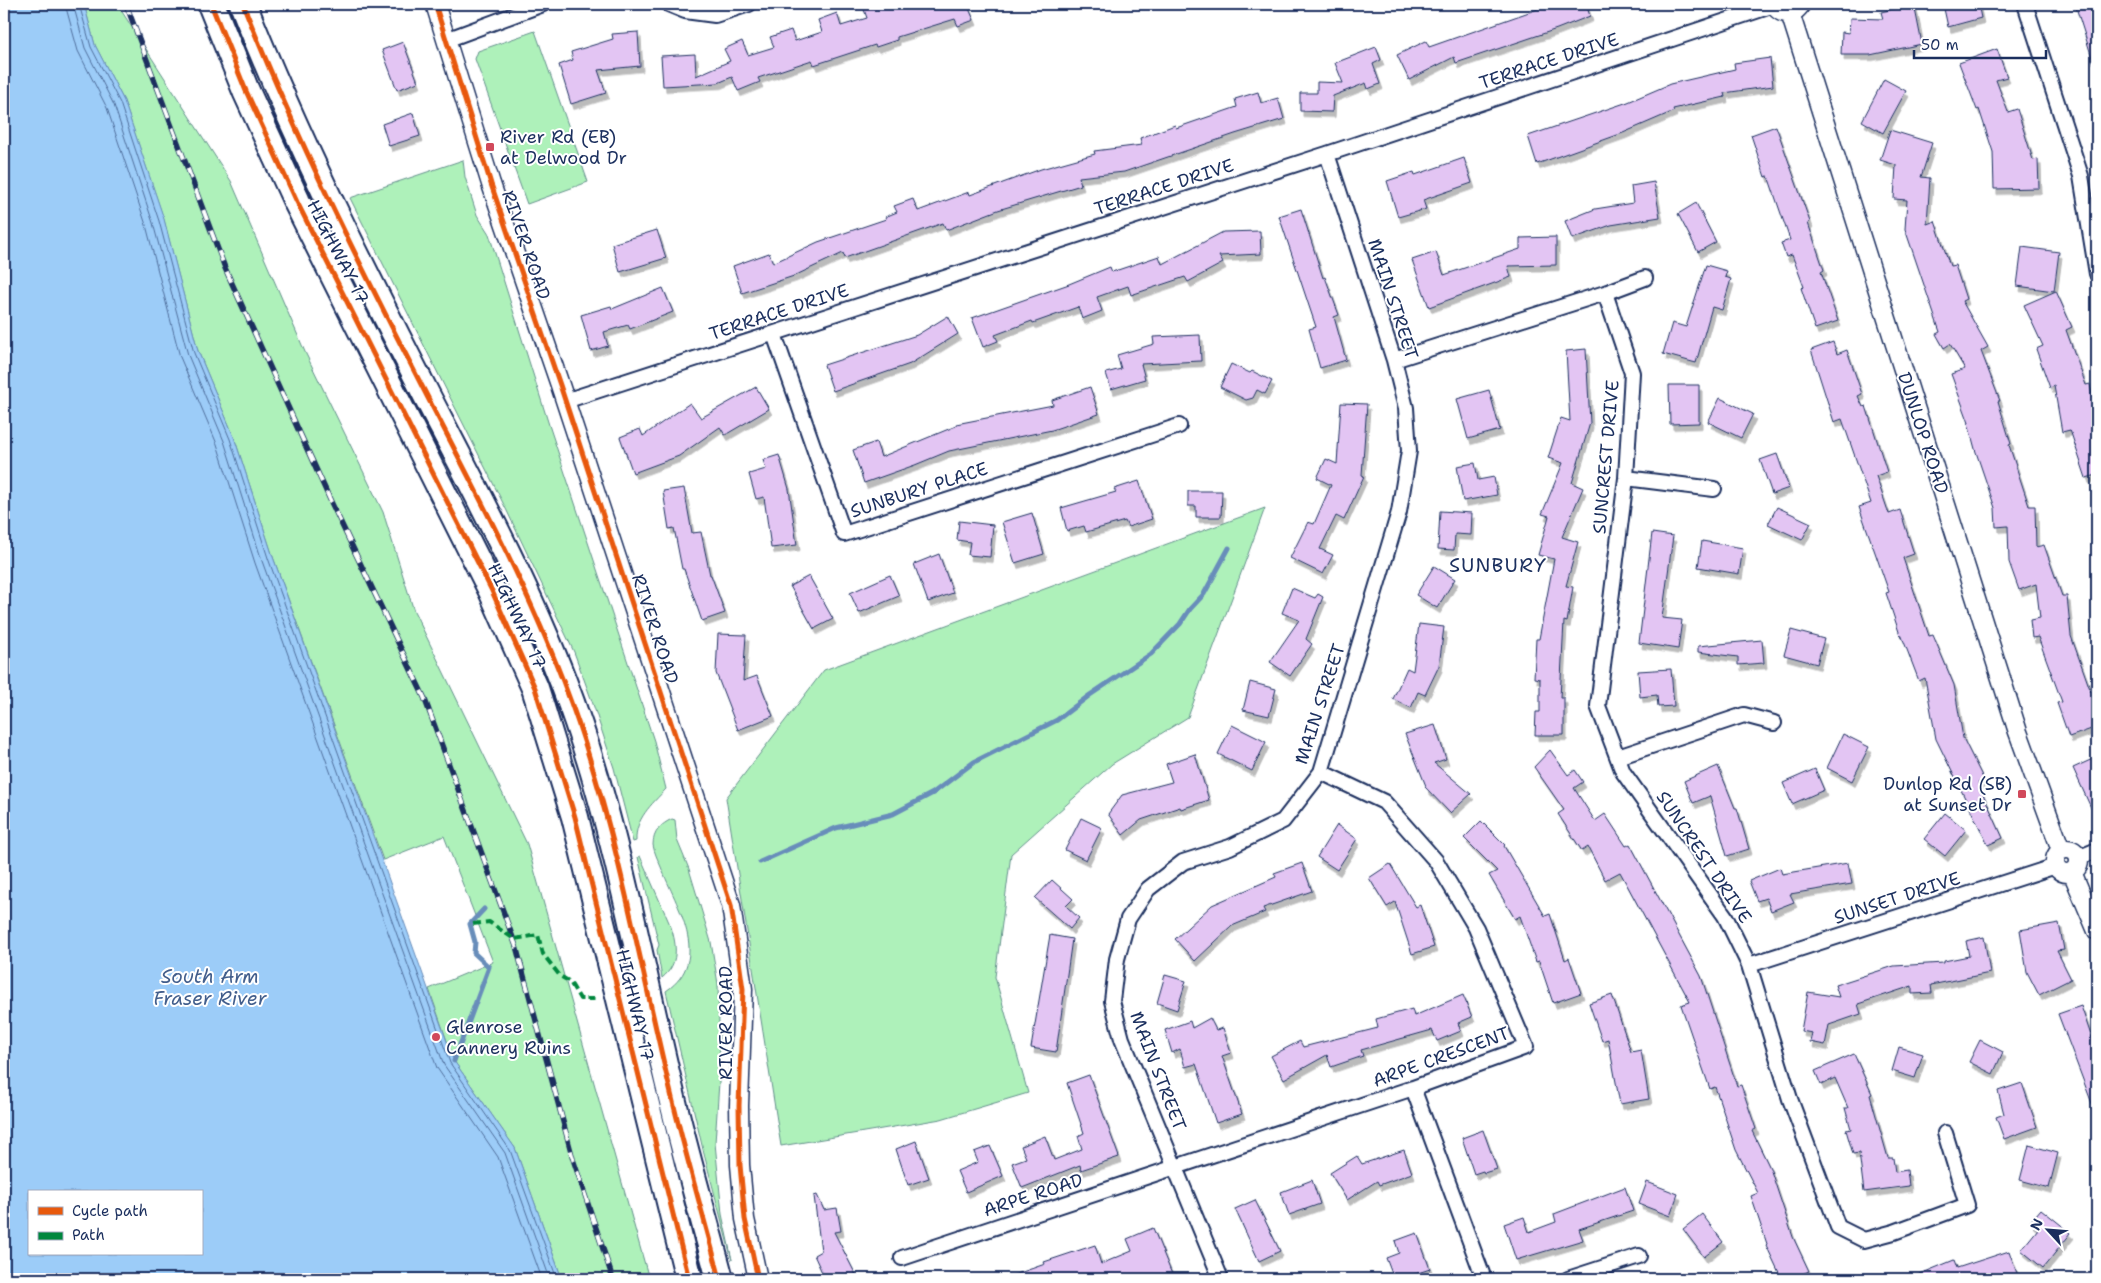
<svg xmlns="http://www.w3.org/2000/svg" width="2101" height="1283" viewBox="0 0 2101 1283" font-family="'Shantell Sans',sans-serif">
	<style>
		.green { fill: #aef1ba; stroke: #64908c }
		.water { fill: #9cccf8; stroke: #688dba; fill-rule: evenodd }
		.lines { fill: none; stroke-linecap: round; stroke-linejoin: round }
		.shore { stroke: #4f6e9c; stroke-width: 1 }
		.stream { stroke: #688dba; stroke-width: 5 }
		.building { fill: #e3c5f3; stroke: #1b2f5e; filter: url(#shadow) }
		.minor-casing { stroke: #1b2f5e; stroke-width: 18 }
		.tertiary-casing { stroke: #1b2f5e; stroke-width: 21 }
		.motorway-casing { stroke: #1b2f5e; stroke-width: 30 }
		.minor { stroke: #fff; stroke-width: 14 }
		.tertiary { stroke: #fff; stroke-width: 18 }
		.motorway { stroke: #fff; stroke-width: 26 }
		.rail-casing { stroke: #1b2f5e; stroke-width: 5.5 }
		.rail { stroke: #fff; stroke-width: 4; stroke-dasharray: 11; stroke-linecap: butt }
		.quiet { stroke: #00873e; stroke-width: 4; stroke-dasharray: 8 4; stroke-linecap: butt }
		.cycleway-casing { stroke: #fff; stroke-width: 8 }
		.cycleway { stroke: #e8590c; stroke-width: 5 }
		.poi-dot { fill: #d1495b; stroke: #fff; stroke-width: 2 }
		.labels { text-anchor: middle; stroke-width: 4; stroke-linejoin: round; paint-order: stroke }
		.street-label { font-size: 18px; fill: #1b2f5e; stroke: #fff }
		.poi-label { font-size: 18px; fill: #1b2f5e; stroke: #fff; text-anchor: start }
		.water-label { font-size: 19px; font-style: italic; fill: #425e8c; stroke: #fff }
		.quarter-label { font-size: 20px; letter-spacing: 1px; fill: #1b2f5e; stroke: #fff }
	</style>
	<defs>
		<filter id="shadow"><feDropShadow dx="3" dy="5.5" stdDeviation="0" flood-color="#0004"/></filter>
	</defs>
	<rect width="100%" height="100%" fill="#fff"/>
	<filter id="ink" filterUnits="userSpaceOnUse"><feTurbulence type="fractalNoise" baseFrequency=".02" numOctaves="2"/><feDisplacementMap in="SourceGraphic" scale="10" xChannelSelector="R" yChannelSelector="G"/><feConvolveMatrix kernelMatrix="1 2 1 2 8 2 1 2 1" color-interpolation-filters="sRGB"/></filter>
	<g filter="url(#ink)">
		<path class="green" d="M84 4H117L231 181 305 352 383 512 414 611 527 844 649 1279H562L515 1148 454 1061 429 989 493 962 444 836 383 860 273 557 234 437 198 351 164 220 124 101 95 45Z
			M535 31 588 182 527 204 475 59 478 51Z
			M463 160 465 177 477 215 489 234 549 425 654 741 666 789C651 805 635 819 636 841L633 842 614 768 593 704 574 652 507 511 350 198Z
			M1265 508 1188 717 1112 764 1011 854 995 977 1028 1093 941 1119 781 1146 726 798 824 670Z
			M672 819 675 820 677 840 689 869 711 942 718 984 720 1067 715 1143 722 1214 732 1260 704 1154 666 991C713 959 676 906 661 867 658 860 654 852 653 845 653 832 661 824 672 819Z
			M640 856 671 927C677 946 679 964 662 978L657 950 659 945 638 857Z"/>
		<path class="water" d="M4 4H84L95 45 124 101 164 219 198 351 234 437 273 557 454 1061 515 1148 562 1279H4ZM29 1192H201V1254H29Z"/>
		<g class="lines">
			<path class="shore" d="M65 4 78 51 107 108 146 225 180 357 217 444 255 563 437 1068 498 1157 542 1279
				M73 4 85 48 114 105 153 223 188 355 224 441 262 561 444 1065 505 1153 550 1279
				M79 4 91 47 120 103 159 221 194 353 230 439 268 558 450 1063 510 1150 557 1279"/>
			<path class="stream" d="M760 862 836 828 893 814 933 793 974 762 1057 720 1090 695 1151 654 1180 624 1190 609 1204 594 1229 548
				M454 1061 489 967 474 953 475 942 470 924 484 909"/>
		</g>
		<path class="building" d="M862 4H967L974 20 958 26 955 19 897 37V40L876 47 875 45 814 65 812 60 758 78 760 82 738 91 732 77 718 83 663 86 661 56 695 54 696 76 730 61 724 49 742 41 748 55 774 47 770 37 791 30 795 41 822 32 818 20 837 13 841 26 867 18Z
			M1552 4H1586L1590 16 1557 29 1456 63 1454 57 1409 80 1397 55 1426 41 1429 47Z
			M1914 4 1922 44 1870 55H1841L1842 32 1849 33 1850 18 1883 19 1881 12Z
			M1943 4H1978L1981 18 1948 27Z
			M2075 4H2097V63L2094 64Z
			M638 32 640 66 598 70 606 93 571 104 559 65 573 60 571 52 613 39 612 34Z
			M403 42 418 82 397 90 382 50Z
			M1376 47 1381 60 1373 64 1380 84 1368 89 1366 83 1333 96 1332 112 1300 111V93H1317V82L1343 83 1335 63Z
			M1997 49 2007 77 1996 80 2008 112 2017 109 2033 160 2038 159 2039 188 1994 189 1993 152 1979 109 1977 110 1959 63Z
			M1770 58 1773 86 1724 93 1725 97 1673 109 1674 111 1623 133 1537 164 1528 136 1628 102 1670 84 1735 69 1734 63Z
			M1884 79 1906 91 1883 133 1862 121Z
			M1258 92 1261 103 1278 98 1284 119 1235 134 1124 172 1079 177 1081 185 998 210 946 230 943 223 845 258 843 253 794 276 742 293 733 266 769 253 773 263 818 242 886 219 885 217 897 212 894 206 913 199 918 211 969 192 970 195 1041 169 1095 154 1094 151 1142 145 1140 138 1175 125 1176 128 1237 107 1235 99Z
			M413 113 420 136 389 146 382 124Z
			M1776 126 1810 222 1808 223 1824 270 1821 272 1838 321 1815 329 1801 288 1804 287 1792 255 1786 257 1781 243 1790 240 1768 176 1765 177 1751 135Z
			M1890 130 1932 143 1921 177 1930 178 1927 224 1935 221 1950 266 1955 265 1966 299 1962 301 1988 347 1981 351 2000 401H1998L2011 444 2009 445 2029 506H2035L2036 547 2044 545 2062 596H2067L2071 636 2091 692 2094 690 2097 698V727L2069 737 2057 703 2062 702 2038 637 2032 638 2030 620 2040 618 2036 584 2019 590 2009 562 2008 526 1996 527 1995 508 1975 449 1968 423H1969L1951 374 1965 369 1950 344 1944 348 1936 334 1940 332 1905 229 1907 200 1894 199 1896 165 1880 160Z
			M1464 158 1472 183 1423 200 1426 209 1398 217 1387 181 1414 172 1415 175Z
			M1654 182 1660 217 1611 225 1572 239 1565 221 1595 209 1633 203 1631 186Z
			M1696 203 1716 242 1698 252 1678 214Z
			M1301 209 1323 278 1325 277 1339 315 1334 317 1346 360 1320 368 1309 329 1316 327 1279 216Z
			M657 230 666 258 620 272 612 244Z
			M1260 231 1261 254 1219 256 1223 263 1188 282 1185 277 1131 295 1128 286 1097 297 1102 311 1082 319 1078 307 1033 323 1032 321 995 335 998 341 983 347 972 318 1069 284 1110 267 1112 272 1159 256 1162 264 1223 232Z
			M1556 237V265L1508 266 1511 277 1429 307 1412 260 1436 252 1444 275 1520 249V238Z
			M2022 247 2059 252 2054 291 2017 286Z
			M1706 265 1727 271 1725 277 1731 279 1722 310 1712 307 1696 363 1663 354 1672 323 1686 327Z
			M663 288 673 312 630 329 628 325 604 332 608 346 591 351 581 315 611 306 612 309Z
			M2056 291 2072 327 2066 330 2086 385 2090 384 2097 424V475L2086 478 2070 430 2062 432 2054 386 2050 388 2036 349 2043 346 2024 305Z
			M948 316 958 334 910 364 833 391 824 365 917 335Z
			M1200 335 1201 361 1141 364 1145 379 1111 389 1106 373 1121 369 1117 355 1154 344 1153 337Z
			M1833 342 1837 354 1847 350 1862 394 1858 396 1863 407 1866 406 1887 472 1876 476 1889 514 1900 510 1914 554 1903 558 1929 636 1933 635 1954 685 1963 738 1984 780 1978 783 2003 838 1988 845 1936 739 1925 678 1919 681 1901 634 1900 635 1886 593 1889 592 1859 507 1871 503 1842 419 1834 422 1811 350Z
			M1586 349 1590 423 1572 483 1583 488 1562 537 1578 542 1566 586 1573 587 1567 622 1564 621 1560 698H1564V735H1535L1536 712H1540V679L1534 678 1536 639H1539L1554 559 1538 555 1549 516 1542 514 1563 463 1548 458 1561 418 1570 421 1566 351Z
			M1231 364 1250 373 1252 371 1272 381 1265 394 1257 390 1253 398 1246 400 1220 387Z
			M1669 385H1699V423L1670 424Z
			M756 387 769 409 725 435 720 427 679 456 633 473 620 437 640 429 643 436 690 403 701 418Z
			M1090 387 1099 414 1052 430 949 451 915 465 864 483 853 450 876 442 881 457 956 426V424L1053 405 1052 400Z
			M1489 390 1500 430 1468 439 1457 399Z
			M1720 398 1753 414 1741 438 1708 422Z
			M1341 403 1367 404 1362 475 1364 476 1344 520 1336 516 1320 549 1333 555 1323 574 1290 558 1308 522 1314 524 1331 485 1317 478 1326 459 1337 464Z
			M1777 454 1789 488 1772 494 1760 460Z
			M779 455 789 489 797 545 771 548 764 497 756 499 749 474 766 469 763 460Z
			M1475 463 1478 480 1494 477 1497 495 1463 501 1457 466Z
			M1139 481 1152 519 1128 527 1125 521 1086 532 1084 526 1067 531 1061 508 1116 492 1114 489Z
			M684 488 692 533 701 532 710 575H711L725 613 702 621 684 569H682L674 528 669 529 663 491Z
			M1188 491H1222L1221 517H1196V506H1188Z
			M1777 507 1811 523 1802 540 1768 524Z
			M1440 511 1472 513 1471 535 1455 534 1454 550 1438 549Z
			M1032 513 1044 554 1015 563 1002 522Z
			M959 521 993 525 990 557 968 555 970 542 957 540Z
			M1652 533 1673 536 1662 618 1682 620 1678 649 1639 643Z
			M1702 541 1743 548 1739 574 1698 567Z
			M939 554 953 593 928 602 914 564Z
			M1434 566 1455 579 1437 608 1416 595Z
			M890 575 899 596 859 613 850 593Z
			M809 576 833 619 814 629 790 586Z
			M1292 588 1315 598 1318 594 1323 597 1306 639 1312 644 1290 676 1270 662 1299 620 1282 613Z
			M1419 624 1444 627 1439 666 1425 695 1418 692 1411 708 1393 699 1407 668 1413 671Z
			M1791 630 1824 639 1817 664 1784 655Z
			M718 634 746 635 743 681 757 676 773 716 738 730 716 673Z
			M1762 640 1764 663 1738 665V657L1698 652V646Z
			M1671 669 1674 706 1658 707 1657 695 1640 697 1638 671Z
			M1250 682 1276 689 1269 716 1243 710Z
			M1232 725 1266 742 1252 771 1218 754Z
			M1435 725 1446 759 1434 763 1471 794 1450 813 1425 787 1426 786 1405 734Z
			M1843 734 1869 747 1852 781 1827 768Z
			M1550 750 1568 775 1575 770 1583 782 1574 788 1595 821 1605 814 1626 846 1630 844 1701 976 1737 1086 1741 1085 1756 1129 1752 1131 1770 1168 1793 1237 1809 1271 1791 1279H1782L1766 1245 1767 1244 1751 1196 1758 1193 1736 1150 1715 1087 1710 1089 1681 1005 1690 1002 1620 872 1605 880 1588 847 1582 851 1558 814 1564 810 1534 767Z
			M1195 754 1209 800 1181 809 1180 807 1141 820 1123 835 1108 814 1122 795 1172 782 1166 764Z
			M2097 757V821L2073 768Z
			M1718 766 1735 808H1737L1749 849 1727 856 1710 796 1693 803 1684 781Z
			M1815 769 1824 790 1792 804 1783 783Z
			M1945 813 1966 830 1945 856 1924 839Z
			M1081 818 1102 828 1086 860 1065 850Z
			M1481 821 1505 845 1504 846 1545 916 1550 914 1565 960 1569 958 1581 993 1553 1003 1539 961 1536 962 1520 916 1515 919 1489 875 1497 871 1464 838Z
			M1337 825 1357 839 1337 870 1317 857Z
			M1302 863 1312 891 1263 908 1265 912 1232 926 1195 961 1175 939 1212 905 1276 877 1274 873Z
			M1848 863 1852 884 1790 894 1794 902 1771 911 1766 898 1757 901 1749 881 1780 868 1782 874Z
			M1390 864 1416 907 1420 905 1434 947 1412 954 1395 902 1387 907 1369 878Z
			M1052 880 1073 899 1066 906 1079 918 1070 929 1035 898Z
			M2059 923 2064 950 2057 951 2071 979 2039 995 2027 972 2020 930Z
			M1050 935 1072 939 1056 1052 1031 1048Z
			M1984 937 1990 973 1931 985 1932 993 1912 994V986L1858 1004 1861 1014 1829 1025 1825 1045 1810 1042 1812 1033 1801 1031 1808 992 1839 997 1835 985 1894 966 1944 963V961L1969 956 1966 941Z
			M1165 975 1186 981 1177 1010 1157 1003Z
			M1463 995 1472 1017 1458 1023 1461 1031 1437 1041 1432 1030 1361 1050 1363 1056 1331 1067 1327 1055 1284 1079 1271 1056 1300 1041 1303 1047 1378 1028 1376 1019 1412 1009 1414 1016Z
			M1612 995 1631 1052 1641 1050 1649 1099 1620 1104 1608 1039 1602 1041 1589 1003Z
			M2081 1006 2097 1053 2096 1114 2058 1014Z
			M1210 1018 1216 1030 1223 1028 1231 1053 1222 1056 1242 1114 1216 1123 1196 1064 1185 1067 1180 1049 1172 1053 1165 1030 1190 1021 1192 1028Z
			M1980 1040 2003 1052 1993 1074 1969 1062Z
			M1899 1047 1923 1054 1915 1078 1892 1071Z
			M1854 1054 1872 1094 1870 1095 1888 1158H1893L1895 1172 1907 1170 1909 1186 1864 1192 1859 1153 1853 1154 1846 1130 1851 1129 1845 1108H1848L1835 1078 1821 1085 1815 1071Z
			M1089 1075 1119 1157 1081 1170 1080 1165 1022 1188 1012 1163 1026 1158 1021 1146 1045 1136 1054 1160 1082 1149 1078 1136 1084 1133 1067 1083Z
			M2022 1083 2037 1127 2004 1139 1996 1117 2004 1114 1998 1091Z
			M1483 1130 1497 1169 1484 1173 1483 1171 1474 1174 1462 1138Z
			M916 1141 929 1178 908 1185 896 1149Z
			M2029 1145 2058 1153 2049 1188 2020 1180Z
			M990 1146 1003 1176 966 1192 957 1171 978 1162 974 1152Z
			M1404 1150 1412 1173 1379 1185 1377 1181 1347 1200 1330 1173 1357 1156 1362 1164Z
			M1312 1180 1320 1204 1289 1215 1281 1192Z
			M1647 1182 1678 1194 1670 1216 1639 1204Z
			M1625 1187 1633 1211 1579 1229 1583 1240 1516 1260 1504 1224 1524 1217 1529 1232 1556 1222 1554 1214Z
			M817 1195 824 1210 837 1208 841 1231 834 1232 856 1275 848 1279H825L814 1255 821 1251 814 1196Z
			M1255 1200 1280 1251 1259 1261 1235 1209Z
			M2041 1209 2071 1233 2043 1268 2021 1250 2038 1229 2030 1222Z
			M1702 1214 1723 1242 1704 1257 1683 1229Z
			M1153 1228 1174 1279H1008V1277L1045 1264 1044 1262 1095 1245 1101 1264 1132 1251 1127 1239Z
			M1417 1233 1430 1269 1400 1279H1394L1386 1258 1399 1253 1395 1241Z
			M2009 1251 2019 1279H1908L1954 1260 1957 1268Z"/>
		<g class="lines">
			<g class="minor-casing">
				<path id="minor" d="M668 4 685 11 715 15 749 4
					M2025 4 2081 176 2097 274
					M446 40 543 4
					M1605 293 1645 278
					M774 334 844 534 1179 426
					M1394 360 1605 293 1632 373 1626 478 1598 706 1623 772 1725 916 1749 965 1790 1099 1838 1227 1864 1240 1894 1232 1967 1205 1945 1133
					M565 401 1327 154 1774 5
					M1626 478 1714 489
					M1618 757 1744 715 1774 723
					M2078 858 2097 850
					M1749 965 2056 866
					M1413 1088 1484 1279
					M902 1258 1413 1088 1526 1047 1476 928 1436 861 1384 802 1321 772
					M1221 1279 1122 1039 1112 1001 1117 959 1128 919 1148 889 1183 862 1230 847 1283 821 1321 772 1399 512 1409 451 1406 408 1394 360 1327 154
					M1568 1279 1639 1256"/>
			</g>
			<g class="tertiary-casing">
				<path id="tertiary" d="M435 4 491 184 560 385 731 905 743 989 739 1106 740 1165 745 1219 758 1279
					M1774 4C1780 16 1794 16 1801 4
					M1790 13 2018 732 2061 850
					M2055 861a12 12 0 1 1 24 0a12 12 0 1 1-24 0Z
					M2072 872 2097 931"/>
			</g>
			<g class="motorway-casing">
				<path id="motorway" d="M211 4 246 91 297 202 492 591 535 688 575 817 689 1279
					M243 4C296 138 361 267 427 396 475 489 525 582 563 681 616 819 639 964 674 1106 688 1164 705 1222 720 1279"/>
			</g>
			<use href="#minor" class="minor"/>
			<use href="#tertiary" class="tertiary"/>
			<use href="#motorway" class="motorway"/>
			<g class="rail-casing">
				<path id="rail" d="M126 4 225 268 332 504 424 697 516 946 573 1159 613 1279"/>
			</g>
			<use href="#rail" class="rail"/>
			<path class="quiet" d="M473 924 489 922 514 939 538 935 543 954 560 976 570 982 580 999H595"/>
			<g class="cycleway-casing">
				<path id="cycleway" d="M211 4 246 91 297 202 492 591 535 688 575 817 689 1279
					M243 4C296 138 361 267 427 396 475 489 525 582 563 681 616 819 639 964 674 1106 688 1164 705 1222 720 1279
					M435 4 491 184 560 385 731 905 743 989 739 1106 740 1165 745 1219 758 1279"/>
			</g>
			<use href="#cycleway" class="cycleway"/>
		</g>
	</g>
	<g class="poi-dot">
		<rect x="485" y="142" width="10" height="10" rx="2.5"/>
		<rect x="2017" y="789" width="10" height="10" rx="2.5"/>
		<circle cx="436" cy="1037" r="5"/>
	</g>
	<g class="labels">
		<g class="street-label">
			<text transform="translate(1549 61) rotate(-18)" y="6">TERRACE DRIVE</text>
			<text transform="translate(1164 187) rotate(-18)" y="6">TERRACE DRIVE</text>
			<text transform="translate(526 245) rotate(71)" y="6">RIVER ROAD</text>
			<text transform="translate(338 252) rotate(63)" y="6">HIGHWAY 17</text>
			<text transform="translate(1393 299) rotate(72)" y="6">MAIN STREET</text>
			<text transform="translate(779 312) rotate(-18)" y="6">TERRACE DRIVE</text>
			<text transform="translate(1923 433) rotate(72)" y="6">DUNLOP ROAD</text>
			<text transform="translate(1606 457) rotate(-85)" y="6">SUNCREST DRIVE</text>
			<text transform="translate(919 490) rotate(-18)" y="6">SUNBURY PLACE</text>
			<text transform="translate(517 616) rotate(65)" y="6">HIGHWAY 17</text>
			<text transform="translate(655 629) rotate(72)" y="6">RIVER ROAD</text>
			<text transform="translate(1320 704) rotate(-72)" y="6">MAIN STREET</text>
			<text transform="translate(1704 857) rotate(56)" y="6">SUNCREST DRIVE</text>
			<text transform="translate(1897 898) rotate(-18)" y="6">SUNSET DRIVE</text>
			<text transform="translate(635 1005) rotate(77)" y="6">HIGHWAY 17</text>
			<text transform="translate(726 1023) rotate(-90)" y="6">RIVER ROAD</text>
			<text transform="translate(1441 1057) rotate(-20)" y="6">ARPE CRESCENT</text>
			<text transform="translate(1158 1071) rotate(69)" y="6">MAIN STREET</text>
			<text transform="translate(1033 1195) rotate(-18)" y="6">ARPE ROAD</text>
		</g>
		<g class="poi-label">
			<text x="500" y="143">River Rd (EB)<tspan x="500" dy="21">at Delwood Dr</tspan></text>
			<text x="2012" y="790" text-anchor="end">Dunlop Rd (SB)<tspan x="2012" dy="21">at Sunset Dr</tspan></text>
			<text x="446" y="1033">Glenrose<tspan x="446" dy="21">Cannery Ruins</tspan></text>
		</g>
		<g class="water-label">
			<text x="210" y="983">South Arm<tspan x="210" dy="22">Fraser River</tspan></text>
		</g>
		<g class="quarter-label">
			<text x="1498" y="572">SUNBURY</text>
		</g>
	</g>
	<rect width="2101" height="1283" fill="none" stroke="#fff" stroke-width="20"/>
	<rect x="10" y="10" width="2081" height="1263" fill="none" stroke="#1b2f5e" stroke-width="2" filter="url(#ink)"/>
	<rect x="28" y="1190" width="175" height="65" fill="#ffffff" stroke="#a4acbf"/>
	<rect x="38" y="1207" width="25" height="8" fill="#e8590c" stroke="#a4acbf"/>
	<text x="72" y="1216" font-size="15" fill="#1b2f5e">Cycle path</text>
	<rect x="38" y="1232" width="25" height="8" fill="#00873e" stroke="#a4acbf"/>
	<text x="72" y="1240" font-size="15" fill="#1b2f5e">Path</text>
	<g transform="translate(2048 1230) rotate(296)" stroke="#ffffff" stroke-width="4" paint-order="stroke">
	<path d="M0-4L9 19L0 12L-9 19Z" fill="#1b2f5e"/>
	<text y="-8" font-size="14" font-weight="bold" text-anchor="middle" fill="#1b2f5e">N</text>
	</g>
	<path d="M1914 50v8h132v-8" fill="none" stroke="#1b2f5e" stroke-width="2.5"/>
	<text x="1921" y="50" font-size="15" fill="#1b2f5e" stroke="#ffffff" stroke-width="4" paint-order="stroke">50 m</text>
</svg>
